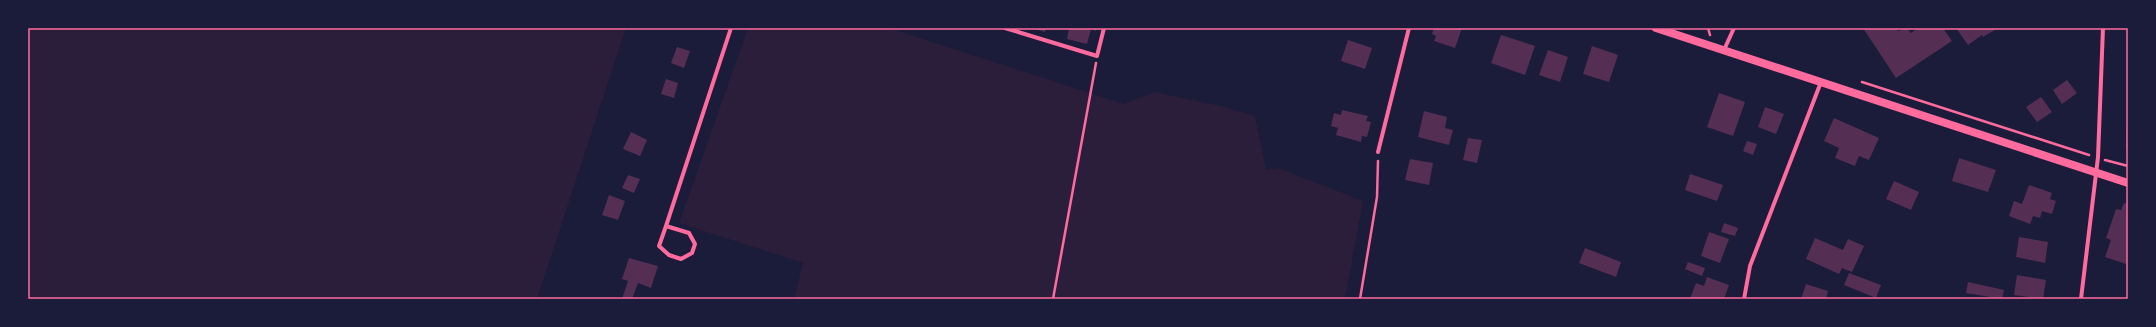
<svg xmlns="http://www.w3.org/2000/svg" width="2156" height="327" viewBox="0 0 2156 327" font-family="'Fira Sans Condensed',sans-serif">
	<style>
		.green { fill: #2a1e3b }
		.building { fill: #542f53 }
		.lines { fill: none; stroke-linecap: round; stroke-linejoin: round }
		.path { stroke: #ff6b9d; stroke-width: 2.5 }
		.minor { stroke: #ff6b9d; stroke-width: 4 }
		.secondary { stroke: #ff6b9d; stroke-width: 8 }
		.neatline { fill: none; stroke: #ff6b9d; stroke-width: 1.5 }
	</style>
	<rect width="100%" height="100%" fill="#1b1b3a"/>
	<path class="green" d="M28 28H626L537 299H28Z
		M748 28H889L1124 104 1154 92 1221 106 1255 116 1266 170 1279 168 1363 201 1345 299H794L803 263 679 223Z"/>
	<path class="building" d="M1032 28H1046L1045 32Z
		M1069 28H1097L1096 31 1091 29 1087 44 1067 39Z
		M1434 28H1462L1455 48 1434 41 1436 36 1432 34Z
		M1863 28H1896L1898 31 1907 28 1911 33 1918 28H1943L1952 41 1896 78Z
		M1956 28H1998L1983 37 1982 35 1968 45Z
		M1501 35 1535 46 1525 75 1491 63Z
		M1348 40 1372 48 1365 69 1341 61Z
		M1592 46 1618 55 1609 82 1583 74Z
		M677 47 690 51 684 68 671 63Z
		M1548 50 1568 57 1560 82 1539 75Z
		M666 79 678 83 674 98 661 94Z
		M2067 80 2077 93 2062 104 2053 90Z
		M1719 93 1745 102 1733 136 1707 127Z
		M2041 97 2052 112 2037 122 2026 107Z
		M1765 107 1784 114 1776 134 1758 127Z
		M1342 110 1368 116 1366 121 1371 122 1367 137 1362 136 1361 142 1336 135 1338 128 1331 126 1334 113 1341 115Z
		M1424 111 1447 117 1445 128 1453 130 1449 145 1418 137Z
		M1834 118 1879 138 1869 160 1859 156 1855 166 1835 158 1839 148 1824 141Z
		M2127 124H2128V149H2126Z
		M631 132 647 140 640 156 623 149Z
		M1468 138 1482 140 1477 163 1463 160Z
		M1747 141 1757 144 1753 155 1743 151Z
		M1959 158 1996 170 1988 192 1952 181Z
		M1410 159 1433 163 1429 185 1405 180Z
		M1690 174 1723 185 1717 201 1685 190Z
		M628 175 640 179 634 193 622 188Z
		M1894 181 1919 192 1911 210 1886 199Z
		M2029 185 2052 193 2050 199 2056 201 2052 214 2042 211 2040 218 2033 216 2030 224 2009 216 2014 201 2022 204Z
		M609 195 625 201 618 220 602 215Z
		M2124 203 2128 204V258L2126 264 2105 257 2111 240 2106 238 2116 209 2121 210Z
		M1724 223 1738 228 1735 236 1721 232Z
		M1709 232 1729 239 1720 263 1701 256Z
		M2019 237 2048 242 2045 263 2016 257Z
		M1815 238 1843 250 1848 239 1864 246 1852 272 1842 268 1839 274 1806 259Z
		M1585 248 1621 262 1616 277 1579 263Z
		M629 258 658 266 651 288 638 283 632 299H622L628 281 622 279Z
		M1688 262 1705 268 1702 276 1685 269Z
		M1849 273 1881 285 1876 298 1844 285Z
		M2017 275 2046 280 2043 299 2014 295Z
		M1707 277 1729 285 1724 299H1690L1696 283 1704 286Z
		M1968 282 2004 290 2002 299 1966 293Z
		M1806 284 1828 291 1826 299H1801Z"/>
	<g class="lines">
		<path class="path" d="M1708 28 1710 35
			M1862 82 2089 155
			M2105 160 2128 166
			M1053 299 1096 63
			M1360 299 1377 197 1378 161"/>
		<path class="minor" d="M1005 28 1097 56 1104 28
			M1724 50 1734 28
			M1378 152 1409 28
			M666 226 689 233 695 244 692 253 681 259 669 255 659 246 666 226 731 28
			M1744 299 1750 266 1821 82
			M2081 299 2098 157 2103 28"/>
		<path class="secondary" d="M1656 28 2128 183"/>
	</g>
	<rect width="2156" height="327" fill="none" stroke="#1b1b3a" stroke-width="58"/>
	<rect x="29" y="29" width="2098" height="269" class="neatline"/>
</svg>
